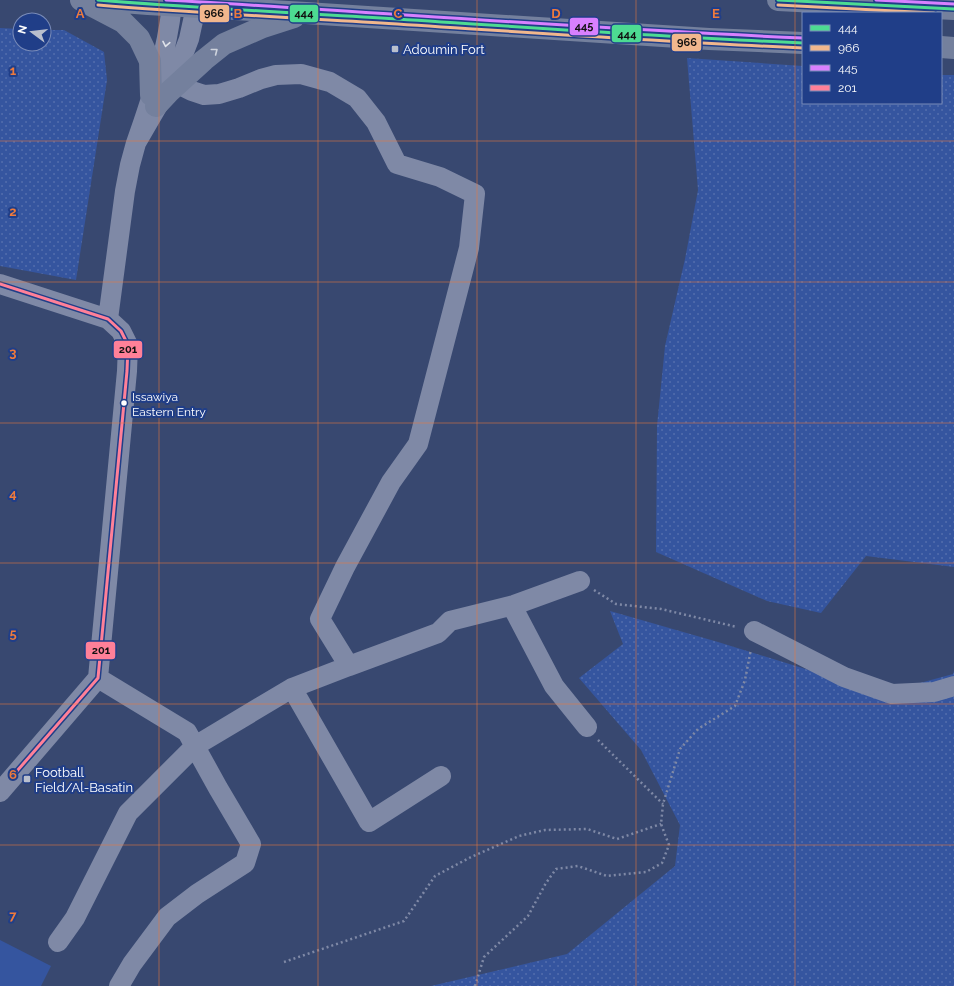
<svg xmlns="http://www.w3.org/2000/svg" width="954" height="986" viewBox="0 0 954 986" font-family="Raleway,sans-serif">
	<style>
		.grass { fill: url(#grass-dots) }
		.pitch { fill: #35559f }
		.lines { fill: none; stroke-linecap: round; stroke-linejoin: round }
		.path { stroke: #7f89a6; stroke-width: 2.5; stroke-dasharray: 2 3; stroke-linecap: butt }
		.minor { stroke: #7f89a6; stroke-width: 20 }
		.highway { stroke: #74809d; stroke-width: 22 }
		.bus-1-casing { stroke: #203e88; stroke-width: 6 }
		.bus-2-casing { stroke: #203e88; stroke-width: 6 }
		.bus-3-casing { stroke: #203e88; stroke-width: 6 }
		.bus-4-casing { stroke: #203e88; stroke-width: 6 }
		.bus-1 { stroke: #4ddb92; stroke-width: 3 }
		.bus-2 { stroke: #f1b78d; stroke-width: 3 }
		.bus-3 { stroke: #d880ff; stroke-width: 3 }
		.bus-4 { stroke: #ff8098; stroke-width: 3 }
		.oneway { stroke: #dfe2e9 }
		.oneway2 { stroke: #ced3dd }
		.grid { fill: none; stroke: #ed7a3d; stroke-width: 1; stroke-opacity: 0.55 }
		.poi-dot { fill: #b9bfcd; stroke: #203e88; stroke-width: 1.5 }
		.bus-dot { fill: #fff; stroke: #203e88; stroke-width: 1.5 }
		.labels { text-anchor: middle; stroke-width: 4; stroke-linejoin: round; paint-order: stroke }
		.bus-label { font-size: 12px; fill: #fff; stroke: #203e88; text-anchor: start }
		.poi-label { font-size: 13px; fill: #fff; stroke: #203e88; text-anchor: start }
		.grid-label { font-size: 13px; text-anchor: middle; font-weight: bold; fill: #ed7a3d; stroke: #203e88; stroke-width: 4; stroke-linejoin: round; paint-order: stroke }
		.line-badge { stroke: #203e88; stroke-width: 1.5 }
		.pale-badge-label { font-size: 11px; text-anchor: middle; font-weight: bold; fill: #111 }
	</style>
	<defs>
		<pattern id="grass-dots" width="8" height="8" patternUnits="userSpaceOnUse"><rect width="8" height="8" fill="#35559f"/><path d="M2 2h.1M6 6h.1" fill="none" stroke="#536ead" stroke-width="1.8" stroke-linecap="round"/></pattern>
	</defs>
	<rect width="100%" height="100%" fill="#384870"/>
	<path class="grass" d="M0 28 20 29V44H44V30H64L104 52 107 80 76 280 0 266Z
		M687 58 803 66V103H941V75H954V567L866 556 821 613 767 601 656 552 657 426 665 346 685 259 698 190Z
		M610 611 718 642 883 693 953 674 954 671V986H431L567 954 675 866 680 825 641 750 579 678 623 644Z"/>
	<path class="pitch" d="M0 940 51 966 41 986H0Z"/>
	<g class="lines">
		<path class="path" d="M594 590 616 604 661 609 737 627
			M598 740 663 804
			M284 962 404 921 435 876 471 857 519 836 545 830 587 829 617 839 661 824
			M475 986 484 957 528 916 546 883 556 869 578 866 607 876 646 872 662 863 669 845 661 824 663 804 680 749 698 729 735 706 745 680 751 649"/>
		<path class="minor" d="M172 5C167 52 152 98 136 143L172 81 181 60 189 39 196 7
			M0 284 108 319 121 331 128 345 127 371 98 678 0 792
			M108 319 125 191 130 165 136 143
			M512 606 554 686 587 727
			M754 631 844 677 892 694 934 692 954 686
			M349 666 438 633 450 621 514 605 580 581
			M98 678 187 732 218 788 251 844 245 863 197 894 167 917 132 964 119 986
			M292 688 369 822 441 776
			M58 942 75 918 128 813 195 746 292 688 349 666 320 619 345 567 391 482 418 444 469 248 475 194 440 177 397 164 376 122 357 98 330 82 301 74 276 75 261 79 239 88 219 94 204 95 192 91 172 81 159 72 150 61"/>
		<path class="highway" d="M81 0 123 22 139 38 150 61 151 95
			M98 0 148 4 306 13 709 39 803 43
			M778 0 954 9
			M941 47 954 48
			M156 106 170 91 204 60 224 44 263 27 294 17"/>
		<g class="bus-1-casing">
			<path id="bus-1" d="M98 0C192 8 287 12 381 18 522 27 662 37 803 43
				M778 0 954 9"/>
		</g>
		<g class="bus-2-casing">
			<path id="bus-2" d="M98 5C192 13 287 17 381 23 522 32 662 42 803 48
				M778 5 934 13"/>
		</g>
		<g class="bus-3-casing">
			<path id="bus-3" d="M166 0C378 12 590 29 803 38
				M876 0 954 4"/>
		</g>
		<g class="bus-4-casing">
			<path id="bus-4" d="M0 284 108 319 121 331 128 345 127 371 98 678 17 771"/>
		</g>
		<use href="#bus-1" class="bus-1"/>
		<use href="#bus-2" class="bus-2"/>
		<use href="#bus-3" class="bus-3"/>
		<use href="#bus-4" class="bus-4"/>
	</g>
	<defs><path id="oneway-chevron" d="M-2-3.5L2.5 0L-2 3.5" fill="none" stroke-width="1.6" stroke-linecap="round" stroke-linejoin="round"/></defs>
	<use class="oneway" href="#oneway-chevron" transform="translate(166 44) rotate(101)"/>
	<use class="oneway2" href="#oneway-chevron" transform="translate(215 51) rotate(-38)"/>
	<path class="grid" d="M159 0V986M318 0V986M477 0V986M636 0V986M795 0V986M0 141H954M0 282H954M0 423H954M0 563H954M0 704H954M0 845H954"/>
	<g class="poi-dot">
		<rect x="391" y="45" width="8" height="8" rx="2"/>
		<rect x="23" y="775" width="8" height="8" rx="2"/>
	</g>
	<circle class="bus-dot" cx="124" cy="403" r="3.5"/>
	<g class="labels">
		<g class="bus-label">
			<text x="132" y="401">Issawiya<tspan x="132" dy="15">Eastern Entry</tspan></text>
		</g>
		<g class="poi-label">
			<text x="403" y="54">Adoumin Fort</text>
			<text x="35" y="777">Football<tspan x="35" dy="15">Field/Al-Basatin</tspan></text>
		</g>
	</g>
	<g class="grid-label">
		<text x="80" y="18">A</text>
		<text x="238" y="18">B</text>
		<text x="398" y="18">C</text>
		<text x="556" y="18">D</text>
		<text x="716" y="18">E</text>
		<text x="13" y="75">1</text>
		<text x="13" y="216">2</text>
		<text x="13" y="357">3</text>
		<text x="13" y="498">4</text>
		<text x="13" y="638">5</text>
		<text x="13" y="779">6</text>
		<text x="13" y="920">7</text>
	</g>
	<g class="line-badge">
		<rect x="199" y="4" width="31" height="19" rx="4" fill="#f1b78d"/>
		<rect x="289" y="4" width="30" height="19" rx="4" fill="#4ddb92"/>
		<rect x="569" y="17" width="30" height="19" rx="4" fill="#d880ff"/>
		<rect x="611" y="24" width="31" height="19" rx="4" fill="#4ddb92"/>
		<rect x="671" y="33" width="31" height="19" rx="4" fill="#f1b78d"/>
		<rect x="113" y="340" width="30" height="19" rx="4" fill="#ff8098"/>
		<rect x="85" y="641" width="31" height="19" rx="4" fill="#ff8098"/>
	</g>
	<g class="pale-badge-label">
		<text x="214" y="17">966</text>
		<text x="304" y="17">444</text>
		<text x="584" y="30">445</text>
		<text x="627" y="38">444</text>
		<text x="687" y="46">966</text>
		<text x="128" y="353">201</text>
		<text x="101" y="654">201</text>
	</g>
	<rect x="802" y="12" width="140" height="92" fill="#203e88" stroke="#798bb8"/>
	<rect x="810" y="25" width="20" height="6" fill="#4ddb92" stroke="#798bb8"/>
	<text x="838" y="32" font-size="12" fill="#ffffff">444</text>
	<rect x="810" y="45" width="20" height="6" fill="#f1b78d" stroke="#798bb8"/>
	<text x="838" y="52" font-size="12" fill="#ffffff">966</text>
	<rect x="810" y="65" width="20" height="6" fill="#d880ff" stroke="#798bb8"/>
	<text x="838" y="72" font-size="12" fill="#ffffff">445</text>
	<rect x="810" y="85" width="20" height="6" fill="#ff8098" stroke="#798bb8"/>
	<text x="838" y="92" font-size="12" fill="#ffffff">201</text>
	<g transform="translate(32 32) rotate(285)"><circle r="19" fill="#203e88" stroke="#798bb8"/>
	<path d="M0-3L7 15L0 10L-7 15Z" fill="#b9bfcd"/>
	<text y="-6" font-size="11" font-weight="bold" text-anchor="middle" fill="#ffffff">N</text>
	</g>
</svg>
